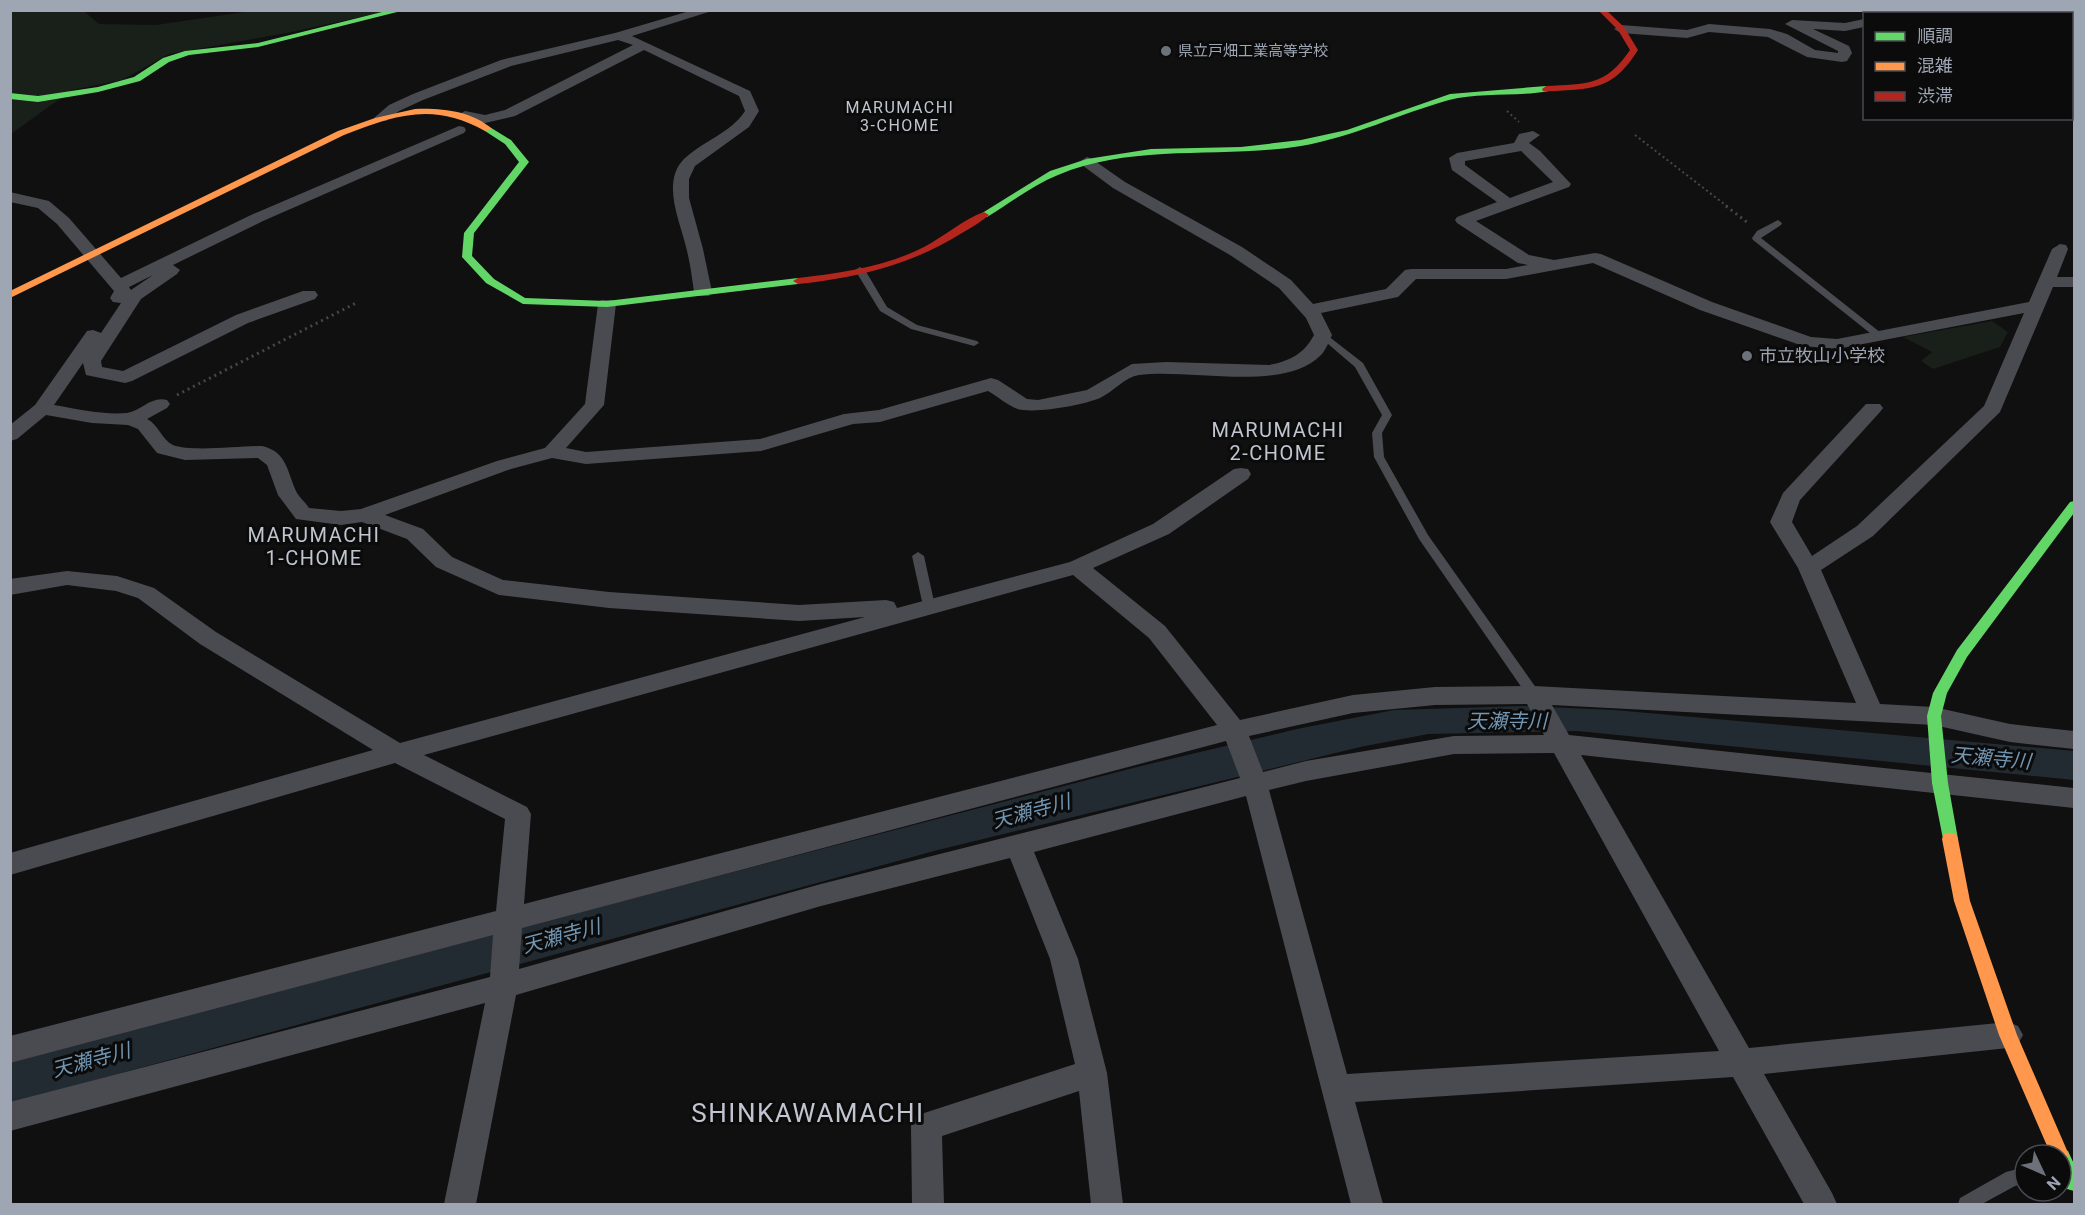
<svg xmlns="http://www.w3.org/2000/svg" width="2085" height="1215" viewBox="0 0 2085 1215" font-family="Roboto,'Noto Sans JP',sans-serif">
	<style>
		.green { fill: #191f19 }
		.water { fill: #232b32 }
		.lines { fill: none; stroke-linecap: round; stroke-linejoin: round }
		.path-far1 { stroke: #45474b; stroke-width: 2; stroke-dasharray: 2 3; stroke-linecap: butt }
		.path { stroke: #45474b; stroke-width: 3; stroke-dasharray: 2 4; stroke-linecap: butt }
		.lane { fill: #4a4b50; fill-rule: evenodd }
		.street { fill: #4a4b50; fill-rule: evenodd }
		.fast { fill: #63d668; fill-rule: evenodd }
		.slow { fill: #ff974d; fill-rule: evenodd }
		.jam { fill: #b3261e; fill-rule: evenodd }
		.rail { stroke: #444649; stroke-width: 3; stroke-dasharray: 4.5 4; stroke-linecap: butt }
		.poi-dot { fill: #6d727a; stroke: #0b0b0c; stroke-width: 2 }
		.labels { text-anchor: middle; stroke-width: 6; stroke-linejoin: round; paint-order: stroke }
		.far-poi-label { font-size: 15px; fill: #9fa6b3; stroke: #0b0b0c; text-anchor: start }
		.far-neighbourhood-label { font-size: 16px; letter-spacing: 1.5px; fill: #c0c5cf; stroke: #0b0b0c }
		.poi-label { font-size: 18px; fill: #9fa6b3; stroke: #0b0b0c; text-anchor: start }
		.neighbourhood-label { font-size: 20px; letter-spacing: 1.5px; fill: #c0c5cf; stroke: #0b0b0c }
		.water-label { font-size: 20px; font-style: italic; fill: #7296b2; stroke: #0b0b0c }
		.near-quarter-label { font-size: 26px; letter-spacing: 1.5px; fill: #c0c5cf; stroke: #0b0b0c }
	</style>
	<rect width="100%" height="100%" fill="#101010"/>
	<path class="green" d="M257 10 388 11 287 33 169 54 122 80 72 90 11 134V11H84L99 24 156 25Z
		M1992 321 2008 332 2000 347 1933 369 1921 361 1932 352 1903 337Z"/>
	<path class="water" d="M1523 706 1614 710 2074 751V780L1577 731 1428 734 1360 747 938 850 11 1103V1060L1141 766 1297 729 1394 710Z"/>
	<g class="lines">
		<path class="path-far1" d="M1507 111 1519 122
			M1635 135 1728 207"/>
		<path class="path" d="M1726 206 1748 223
			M177 395 358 302"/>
		<path class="lane" d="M1778 220 1782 223 1781 225 1761 238 1881 333V337H1875L1753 240 1752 238 1757 231Z
			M860 267 865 270 887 307 917 325 977 341 979 343 974 346 911 329 880 311 855 270Z
			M1323 332 1363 363 1392 415 1382 433 1384 457 1428 535 1539 692 1540 695 1539 698H1529L1419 539 1374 457 1372 433 1382 415 1355 367 1320 337V333Z
			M918 552 924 556 935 606 929 610 923 606 912 556Z
			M2025 1167V1183L2015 1186 1982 1204H1958L1960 1198 2006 1172Z"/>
		<path class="street" d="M693 10H715L632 36 750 91 759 111 749 127 695 166 689 179V198L703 249 712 292 709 296H697L694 292C692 277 690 262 686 247 680 221 661 182 684 159 703 141 731 133 745 111L739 96 644 50 515 116 485 123 460 118 458 115 465 111 485 115 505 110 633 45 618 40 511 66 423 100 399 111 386 121H376L374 118 389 105 413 94 501 60 615 33Z
			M1875 10H1888V14H1875Z
			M2026 10H2039L2040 14H2027Z
			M1864 19V27L1845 31 1813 29 1849 46 1852 53 1847 61 1842 62 1807 57 1768 37 1709 32 1687 38 1621 33 1614 29 1621 25 1687 30 1709 24 1770 29 1787 34 1815 50 1838 53V51L1785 24 1792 20 1845 23Z
			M2072 20H2074V28H2072Z
			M2072 56 2074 57V65L2072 64Z
			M459 126 464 127 466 130 464 133 263 221 173 265 180 270 177 274 141 299 101 361 102 367 123 371 236 315 303 291H315L318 295 315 299 248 323 132 381 125 383 86 375 83 363 54 405C77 409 103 415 127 413 142 411 150 396 167 400L170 404 167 408 147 419C158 424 162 440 173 445 190 452 241 446 262 446 288 452 287 473 297 493 300 498 306 503 309 508L341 511 361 509 497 461 545 448 585 404 598 304 601 300H613L616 304 604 405 566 448 586 452 760 439 844 414 879 410 991 378 998 380 1027 399 1038 400 1087 390 1132 364 1166 362 1269 365C1290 361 1304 354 1314 335L1306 318 1279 288 1230 255 1113 188 1082 165 1079 162 1087 157 1092 159 1125 182 1242 247 1291 280 1313 304 1386 289 1405 270 1411 269H1506L1528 265 1518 263 1457 223 1455 220 1457 217 1497 202 1452 170 1449 158 1457 153 1514 143 1519 134 1533 131 1540 135 1529 143 1540 151 1571 184 1569 187 1476 221 1529 255 1554 260 1595 253 1601 254 1712 302 1811 337 1837 339 2029 302 2052 249 2060 244 2066 245 2068 249 2057 277H2074V287H2053L2000 412 1873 536 1821 570 1880 704 1934 707 2010 724 2074 731V749L2010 742 1934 725 1552 705 1569 735 2074 788V808L1581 755 1749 1048 2008 1022 2018 1026 2023 1035 2018 1044 2008 1048 1764 1074 1832 1193 1837 1204H1804L1733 1077 1355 1102 1383 1204H1351L1246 796 1034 852 1078 959 1107 1073 1123 1204H1091L1079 1091 942 1136 944 1204H912L911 1126 915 1116 1075 1064 1050 959 1010 858 821 906 516 995 476 1204H444L485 1003 10 1131V1102L490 977 493 935 10 1063V1036L496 911 505 819 395 763 10 875V853L373 750 200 644 138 598 116 591 67 585 10 595V579L67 571 117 576 154 588 216 632 400 743 865 617 799 621 609 608 499 595 436 567 407 539 362 522 341 525 296 519 278 495 267 465 258 458 185 460 157 453 138 429 128 425 92 423 46 415 17 439 10 441V425L35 405 87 331 93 330 101 333 121 303 113 302 110 298 114 291 57 224 38 208 10 202V192L49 201 69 218 121 278 251 215ZM1521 151 1553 182 1510 198 1465 165V161ZM1593 263 1700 310 1803 346 1837 349 2024 313 1984 406 1857 526 1812 556 1792 522 1800 500 1880 412 1883 408 1880 404H1866L1783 493 1770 522 1798 568 1856 703 1534 686 1435 687 1353 695 1240 720 1165 626 1093 568 1169 534 1248 479 1251 474 1248 469 1241 468 1234 469 1153 524 1070 562 897 608 894 602 886 600 799 605 609 592 503 580 452 557 423 529 385 515 511 469 552 458 586 464 761 451 853 424 880 422 988 391C997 396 1006 404 1015 408 1031 415 1084 405 1100 398 1113 392 1125 377 1139 375 1189 368 1285 393 1321 355 1326 350 1329 341 1332 335L1321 313 1398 297 1416 279H1506ZM153 275 131 290 129 287ZM1073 575 1149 638 1217 725 524 904 531 814 527 807 424 755ZM1527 704 1544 735 1454 736 1306 761 1263 772 1249 736 1353 713 1435 705ZM1226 741 1240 778 821 884 519 969 522 928ZM1554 753 1719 1051 1347 1074 1269 790 1306 781 1454 754Z"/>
		<path class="fast" d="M390 10H405L258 47 189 55 169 62 140 81 98 92 38 102 10 99V93L38 96 98 87 134 77 163 58 185 51 258 43Z
			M1546 86 1550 89 1549 91C1517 97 1480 92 1449 100 1399 114 1353 137 1301 146 1221 159 1134 143 1058 175 1033 185 1010 203 987 217L979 215 1050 171 1087 159 1151 149 1241 147 1301 140 1347 130 1450 94Z
			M488 126 511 140 529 162 474 233 472 256 494 279 525 298 607 301 798 278 803 281 798 284 607 307 523 304 486 283 462 257 464 233 519 162 505 144 485 131 484 129Z
			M2074 501V513L1967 657 1947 693 1941 716 1948 783 1958 839 1956 844 1950 845 1944 844 1932 783 1927 716 1933 693 1957 650 2070 502Z
			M2061 1148 2068 1151 2074 1164V1191L2067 1189 2061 1176V1155H2052L2054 1151Z"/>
		<path class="slow" d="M415 109C442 108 472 111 492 129L485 131C433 102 396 115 344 135L10 298V291L338 131 375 118Z
			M1950 833 1956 834 1958 839 1970 901 2017 1035 2069 1155 2067 1161 2061 1164V1155H2051L1999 1035 1954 901 1942 839 1944 834Z"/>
		<path class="jam" d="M1598 10H1606L1624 27 1638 50C1620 78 1606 88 1572 90 1562 90 1552 92 1543 91L1542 89 1546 86C1586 84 1606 86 1630 50L1618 30Z
			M984 212 989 215C981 222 971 228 962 233 911 265 857 278 798 284L793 281 798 278C841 273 885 267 924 247 943 237 964 219 984 212Z"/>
		<path class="rail" d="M2072 72 2074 74"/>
	</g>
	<g class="poi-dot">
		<circle cx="1166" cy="51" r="6"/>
		<circle cx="1747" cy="356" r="6"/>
	</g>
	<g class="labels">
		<g class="far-poi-label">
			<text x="1178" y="56">県立戸畑工業高等学校</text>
		</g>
		<g class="far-neighbourhood-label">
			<text x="900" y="113">MARUMACHI<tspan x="900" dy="18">3-CHOME</tspan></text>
		</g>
		<g class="poi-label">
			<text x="1759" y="362">市立牧山小学校</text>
		</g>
		<g class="neighbourhood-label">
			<text x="1278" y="437">MARUMACHI<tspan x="1278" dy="23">2-CHOME</tspan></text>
			<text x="314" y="542">MARUMACHI<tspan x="314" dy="23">1-CHOME</tspan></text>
		</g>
		<g class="water-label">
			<text x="1507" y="728">天瀬寺川</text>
			<text transform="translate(1991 758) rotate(5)" y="7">天瀬寺川</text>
			<text transform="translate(1031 811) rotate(-15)" y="7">天瀬寺川</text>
			<text transform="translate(561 936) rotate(-15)" y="7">天瀬寺川</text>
			<text transform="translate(91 1060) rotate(-15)" y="7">天瀬寺川</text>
		</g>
		<g class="near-quarter-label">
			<text x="808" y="1122">SHINKAWAMACHI</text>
		</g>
	</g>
	<rect width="2085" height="1215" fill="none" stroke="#9fa6b3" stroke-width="24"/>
	<rect x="1863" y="12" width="210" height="108" fill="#0b0b0c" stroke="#46494f" stroke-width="1.5"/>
	<rect x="1875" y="32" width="30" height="9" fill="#63d668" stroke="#46494f" stroke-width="1.5"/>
	<text x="1917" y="42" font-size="18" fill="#9fa6b3">順調</text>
	<rect x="1875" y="62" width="30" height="9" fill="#ff974d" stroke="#46494f" stroke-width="1.5"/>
	<text x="1917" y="72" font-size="18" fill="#9fa6b3">混雑</text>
	<rect x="1875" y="92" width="30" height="9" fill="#b3261e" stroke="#46494f" stroke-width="1.5"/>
	<text x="1917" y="102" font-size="18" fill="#9fa6b3">渋滞</text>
	<g transform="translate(2043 1173) rotate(134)"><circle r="28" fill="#0b0b0c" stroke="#46494f" stroke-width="1.5"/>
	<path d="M0-4.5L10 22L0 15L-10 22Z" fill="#6d727a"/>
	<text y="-9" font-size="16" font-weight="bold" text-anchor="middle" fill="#9fa6b3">N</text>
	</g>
</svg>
